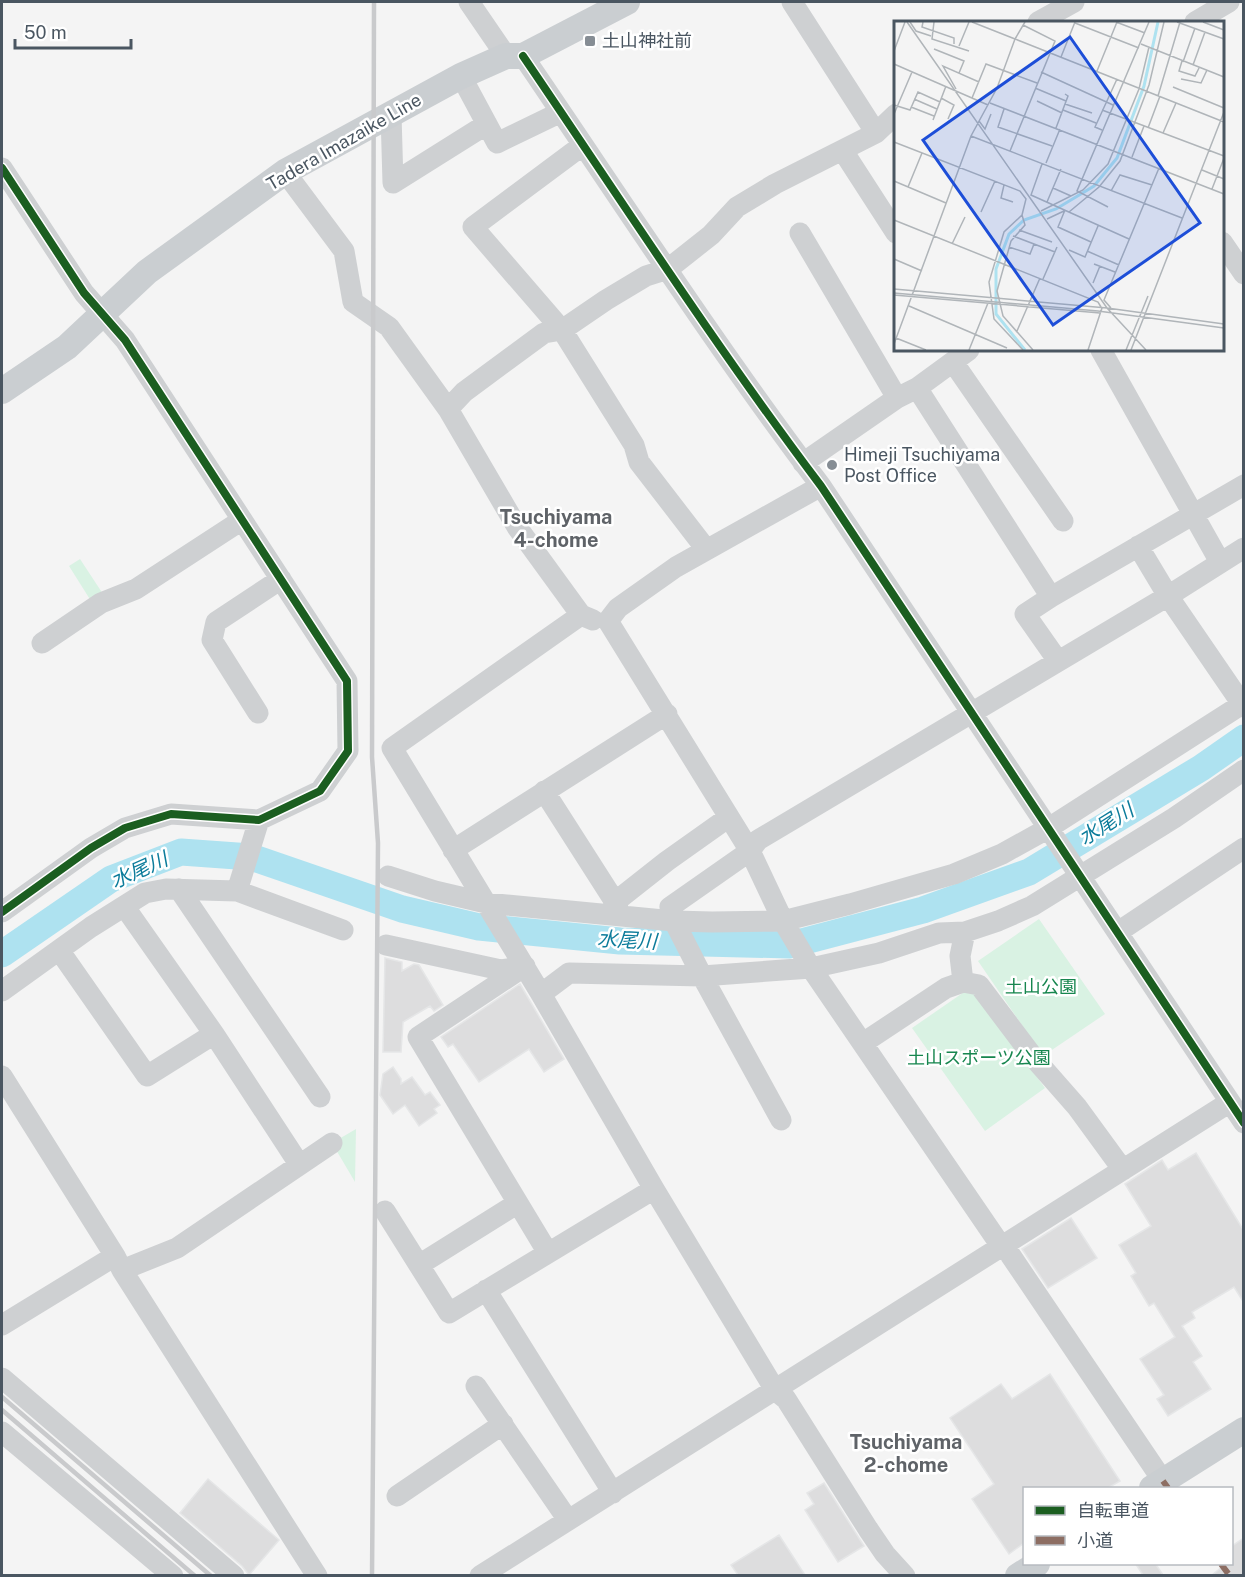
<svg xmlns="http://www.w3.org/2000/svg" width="1245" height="1577" viewBox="0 0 1245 1577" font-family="'Public Sans','Noto Sans JP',sans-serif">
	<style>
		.green { fill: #d9f2e3 }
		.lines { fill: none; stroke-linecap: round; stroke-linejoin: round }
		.river { stroke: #aee2f0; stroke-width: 27 }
		.building { fill: #ddddde; stroke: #e5e6e7; stroke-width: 1.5 }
		.minor { stroke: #ced0d2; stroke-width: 21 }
		.major { stroke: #caced1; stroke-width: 26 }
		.rail { stroke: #c9cacc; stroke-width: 4.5 }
		.quiet { stroke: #8d6e63; stroke-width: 6; stroke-dasharray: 12 6; stroke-linecap: butt }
		.cycleway-casing { stroke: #fff; stroke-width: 11 }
		.cycleway { stroke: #1b5e20; stroke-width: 8 }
		.poi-dot { fill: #868d94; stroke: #fff; stroke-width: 2 }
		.labels { text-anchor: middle; stroke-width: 5; stroke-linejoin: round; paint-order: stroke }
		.poi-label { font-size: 18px; fill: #4a5661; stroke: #fff; text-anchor: start }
		.street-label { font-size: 18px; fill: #4a5661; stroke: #fff }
		.park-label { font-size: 18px; fill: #17864f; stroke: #fff }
		.neighbourhood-label { font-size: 20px; font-weight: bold; fill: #5f6368; stroke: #fff }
		.water-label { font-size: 20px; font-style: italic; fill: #0c7c9b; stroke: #fff }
		.inset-river { fill: none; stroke: #aee2f0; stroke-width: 3 }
		.inset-road { fill: none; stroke: #b0b5b9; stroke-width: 1.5 }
		.view { fill: #1d4ed8; fill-opacity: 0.15; stroke: #1d4ed8; stroke-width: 3 }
		.inset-edge { fill: none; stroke: #4a5661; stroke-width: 3 }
	</style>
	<rect width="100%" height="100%" fill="#f4f4f4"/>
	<path class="green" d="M80 559 103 594 91 601 69 566Z
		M1039 919 1105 1014 1043 1056 978 961Z
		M967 990 976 993 1045 1088 985 1131 912 1028Z
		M356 1129 355 1182 332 1143Z"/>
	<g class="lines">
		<path class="river" d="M2 954 111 879 181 852 251 857 402 909 479 927 620 941 790 945 923 910 1029 872 1201 768 1244 738"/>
	</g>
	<path class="building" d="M385 958 402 962V971L414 964 419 965 443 1005 434 1011 430 1006 403 1022 401 1052H383Z
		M520 984 564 1059 544 1072 529 1049 479 1082 453 1044 448 1047 441 1037Z
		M393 1067 401 1079V1084L412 1077 425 1095 430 1092 440 1105 434 1109 437 1113 419 1126 405 1105 393 1114 380 1095 383 1074Z
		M1196 1153 1244 1231V1303L1234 1287 1192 1312 1195 1318 1182 1326 1202 1356 1193 1362 1211 1389 1168 1416 1157 1399 1164 1395 1140 1359 1175 1337 1154 1303 1149 1306 1131 1276 1136 1273 1119 1245 1151 1226 1125 1184 1162 1160 1168 1170Z
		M1071 1218 1097 1258 1048 1288 1022 1249Z
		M1050 1374 1120 1481 1108 1488H1024V1543L1009 1554 972 1499 994 1484 950 1418 1001 1384 1012 1399Z
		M208 1479 279 1540 249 1575 242 1566 180 1513Z
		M824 1483 864 1546 838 1562 805 1510 814 1504 807 1493Z
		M779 1535 805 1575H738L731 1565Z
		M1244 1538V1575H1212L1227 1563H1232V1546Z
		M1135 1563H1155L1163 1575H1143Z"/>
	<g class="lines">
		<path class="minor" d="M469 2 506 56
			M792 2 876 133
			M1038 22 1074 2
			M1195 22 1229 2
			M523 56C621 200 716 347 821 486L1244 1123
			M461 76 497 143 561 112
			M391 114 393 183 487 124
			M583 145 473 227 562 330 634 445 639 462 706 549
			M843 151 896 233
			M2 168 84 293 125 340 347 681 348 751 320 791 259 820 171 814 125 828 91 848 2 912
			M285 172 344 251 353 302 389 327 448 409 517 527 581 615 593 620
			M800 233 897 398
			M1222 242 1244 274
			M1101 350 1220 562
			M953 362 1063 521
			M917 388 1051 597
			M448 409 464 392 544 333 562 330 606 300 646 276 668 269 711 235 737 207 775 184 876 133 896 114
			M803 463 897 398 917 388 969 350
			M1138 546 1168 596 1244 707
			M581 615 392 748 541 994 654 1189 775 1390 786 1399 868 1529 885 1554 905 1576
			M608 621 750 851 783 921 811 968 1001 1246 1009 1253 1163 1481
			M608 621 618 608 676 567 821 486
			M42 643 101 603 136 589 242 520
			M1058 661 1025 614 1051 597 1244 485
			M258 713 212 640 216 622 281 579
			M544 791 615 902 621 916
			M453 850 667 714
			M388 876 435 891 486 903 674 921 712 922 783 921 850 904 954 874 1002 854 1047 829 1244 703
			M179 889 320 1097
			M237 891 259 820
			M615 902 667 861 729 817
			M124 906 214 1034 299 1164
			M1118 932 1244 848
			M386 945 501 970 521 967
			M59 950 147 1076 214 1034
			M525 966 418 1037 548 1253
			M963 982 960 956 965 932
			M2 991 91 927 145 893 166 889 237 891 343 930
			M541 994 569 973 702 976 811 968 879 953 939 933 965 932 998 921 1032 906 1174 818 1244 770
			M863 1043 946 988 963 982 979 985 1034 1058 1077 1107 1123 1170
			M2 1076 115 1256 122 1270 317 1576
			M781 1120 702 976 674 921 670 907 750 851 758 840 1168 596 1244 548
			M385 1211 449 1313 654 1189
			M419 1265 518 1203
			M122 1270 177 1248 332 1143
			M486 1290 613 1493
			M2 1325 115 1256
			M2 1378 234 1576
			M476 1386 568 1520
			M2 1432 173 1576
			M397 1496 503 1424
			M480 1576 1230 1102"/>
		<path class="major" d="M2 391 67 347 147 272 285 172 461 76 506 56H523L627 2
			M1152 1488 1244 1430
			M1018 1576 1037 1564"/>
		<path class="rail" d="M2 1397 211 1576
			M2 1410 195 1576
			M372 1576 378 843 372 757 374 2"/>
		<path class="quiet" d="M1163 1481 1168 1488
			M1221 1564 1230 1576"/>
		<g class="cycleway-casing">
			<path id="cycleway" d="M523 56C621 200 716 347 821 486L1244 1123
				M2 168 84 293 125 340 347 681 348 751 320 791 259 820 171 814 125 828 91 848 2 912"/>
		</g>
		<use href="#cycleway" class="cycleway"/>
	</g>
	<g class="poi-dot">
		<rect x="584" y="35" width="12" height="12" rx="3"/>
		<circle cx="832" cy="465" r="6"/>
	</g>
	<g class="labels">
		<g class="poi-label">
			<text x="602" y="47">土山神社前</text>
			<text x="844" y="461">Himeji Tsuchiyama<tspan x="844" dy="21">Post Office</tspan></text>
		</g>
		<g class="street-label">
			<text transform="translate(344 142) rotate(-30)" y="6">Tadera Imazaike Line</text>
		</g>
		<g class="park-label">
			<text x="1041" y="993">土山公園</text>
			<text x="979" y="1064">土山スポーツ公園</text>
		</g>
		<g class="neighbourhood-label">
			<text x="556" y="524">Tsuchiyama<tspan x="556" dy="23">4-chome</tspan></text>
			<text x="906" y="1449">Tsuchiyama<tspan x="906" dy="23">2-chome</tspan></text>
		</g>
		<g class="water-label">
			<text transform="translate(1106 824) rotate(-32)" y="7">水尾川</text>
			<text transform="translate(139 870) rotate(-24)" y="7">水尾川</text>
			<text transform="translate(627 940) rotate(3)" y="7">水尾川</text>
		</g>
	</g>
	<g transform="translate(894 21)">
		<rect width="330" height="330" fill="#f4f4f4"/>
		<path class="inset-river" d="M131 329 102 293V248L115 213 130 199 162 188 200 165 223 137 250 65 264 1"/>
		<path class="inset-road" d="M13 1 213 287 252 329M16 1 22 10 37 15M29 1 28 6 60 17V23M40 1 38 18 75 30M131 1 121 18 330 101M222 1 251 12M283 1 330 18M309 1 330 9M181 2 245 27M247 23 330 56M65 25 75 1M40 28 70 40 65 52M0 30 11 1M167 36 181 1M288 40 285 50 301 55 305 47M289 41 301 7M0 43 94 84M299 44 311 11M203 50 223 1M147 51 219 84M287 58 307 62 313 49M279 66 330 87M141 67 172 80M62 68 49 45 85 61M264 75 286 1M47 77 60 84 54 98M78 77 92 43 143 62M20 78 43 88M143 80 168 92M96 82 330 173M171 83 198 92M0 84 16 89 24 71 46 81M17 86 40 95M110 88 104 106 158 125M169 89 202 102M208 89 330 135M0 93 18 51M39 99 52 65M85 100 91 108 97 93M162 107 174 75 171 73M254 107 266 75M208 109 201 106 223 58M269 112 282 82M77 115 288 197M0 121 126 170 132 178 128 194 110 211 95 261 100 298 129 329M116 130 161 20 129 4M238 136 250 105M152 142 166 108M148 143 137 174 235 218M308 149 330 158M0 160 52 182M110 164 107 177 119 181M14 166 28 132M159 167 177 175M318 168 330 137M217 170 226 154 258 164M153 181 167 148M214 186 183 170 255 1M171 189 164 206 197 221M147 190 189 169 214 143 245 68 255 26M87 191 101 160M175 191 205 166 226 140 255 64 270 1M128 194 131 204 117 220 103 270 109 295 139 329M153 198 170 190M0 199 204 281 207 286M125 209 158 221M119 215 161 231M58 223 71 196M115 226 136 233 140 223M175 229 191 236 204 205M193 230 225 244M0 238 28 250M200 243 221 251M149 258 163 226M199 262 206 245M0 268 213 287 330 303M0 272 204 290 330 307M0 274 206 292M15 285 113 327M217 287 210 279 265 147M123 310 146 257M2 317 32 329M0 323 77 115 103 67 121 18 78 1M75 329 94 282M194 329 208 287M232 329 254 275M237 329 330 91"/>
		<path class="view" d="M176 16 306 202 159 304 29 119Z"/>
		<rect width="330" height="330" class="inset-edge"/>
	</g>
	<rect width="1245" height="1577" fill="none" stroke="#4a5661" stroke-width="6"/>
	<rect x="1023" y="1487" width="210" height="78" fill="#ffffff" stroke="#b7bbc0" stroke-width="1.5"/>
	<rect x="1035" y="1506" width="30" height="9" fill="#1b5e20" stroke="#b7bbc0" stroke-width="1.5"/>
	<text x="1077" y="1517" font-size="18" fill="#4a5661">自転車道</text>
	<rect x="1035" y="1536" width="30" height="9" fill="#8d6e63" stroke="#b7bbc0" stroke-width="1.5"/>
	<text x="1077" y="1547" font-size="18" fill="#4a5661">小道</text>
	<path d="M15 39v9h116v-9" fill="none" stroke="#4a5661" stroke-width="3"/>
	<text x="24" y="39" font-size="18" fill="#4a5661" stroke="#ffffff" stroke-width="4.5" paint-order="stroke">50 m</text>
</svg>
